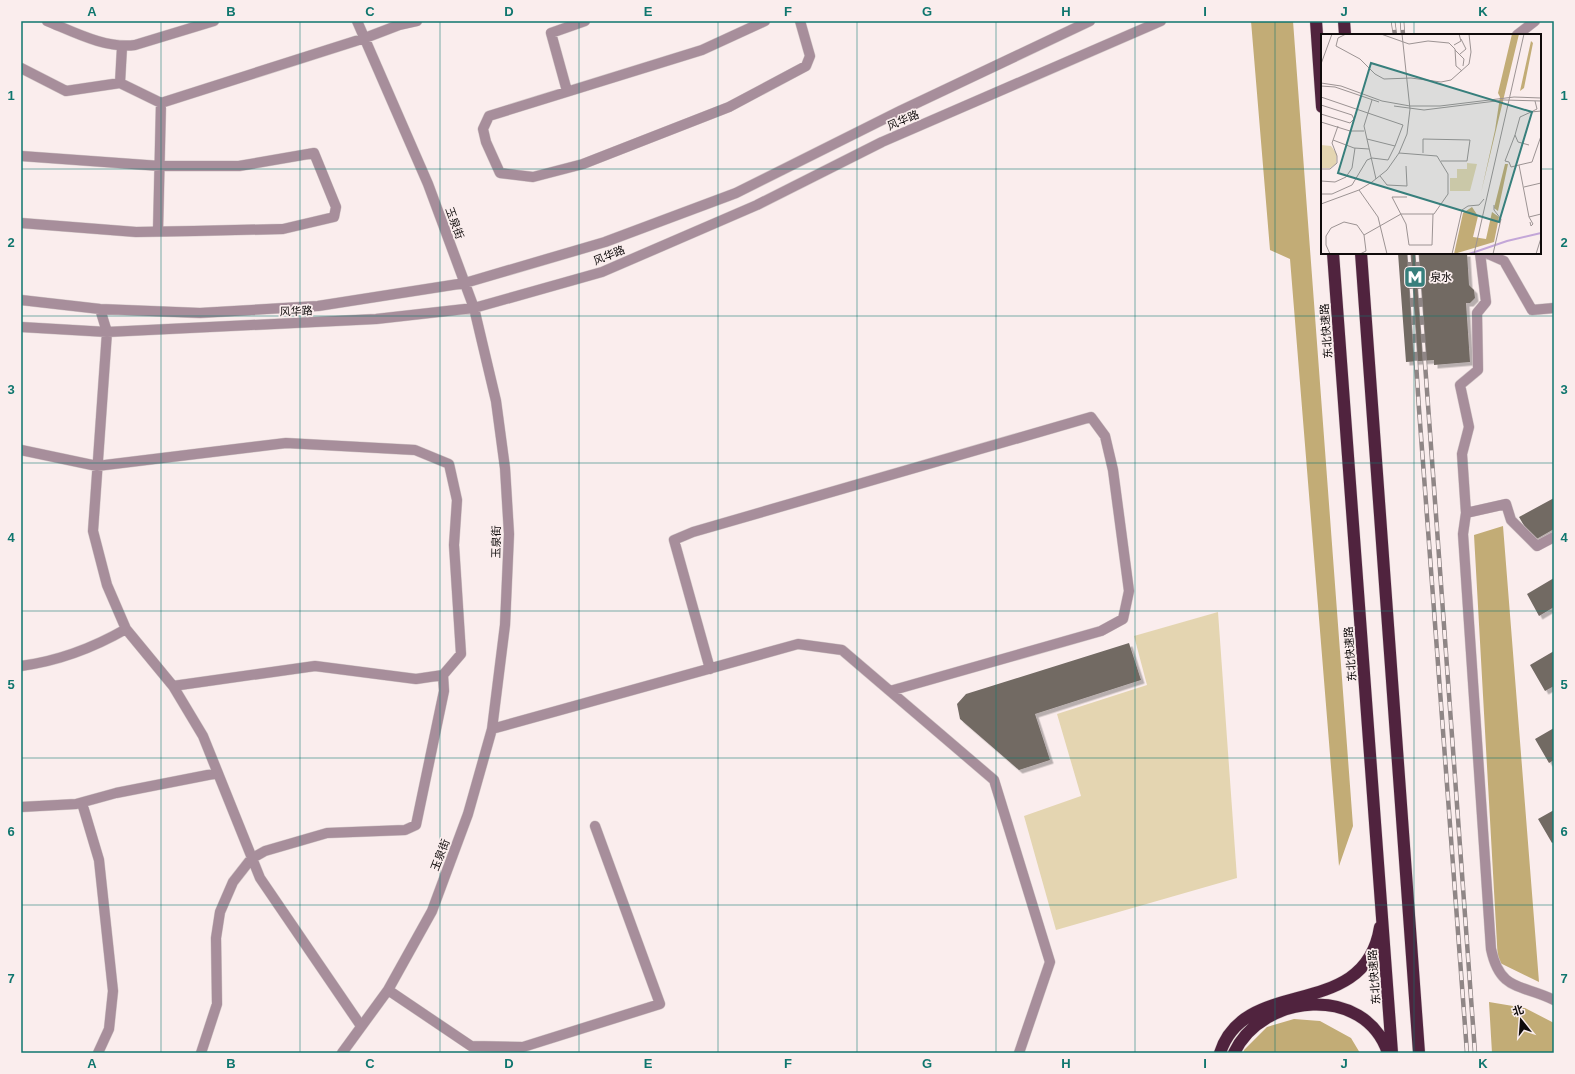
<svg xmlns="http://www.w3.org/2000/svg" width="1575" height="1074" viewBox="0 0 1575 1074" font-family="Arial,'Noto Sans SC',sans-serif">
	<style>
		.green { fill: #e4d5b1 }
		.forest { fill: #c2ac76 }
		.building { fill: #726a64; filter: url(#shadow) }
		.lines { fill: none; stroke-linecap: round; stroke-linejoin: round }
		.minor-casing { stroke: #d4c9c9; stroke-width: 11 }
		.highway-casing { stroke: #d4c9c9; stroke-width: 13 }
		.minor { stroke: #a78e9b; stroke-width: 10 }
		.highway { stroke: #50233e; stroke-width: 12 }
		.rail-casing { stroke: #8f8686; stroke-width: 4.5 }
		.rail { stroke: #faeded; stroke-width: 3; stroke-dasharray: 9; stroke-linecap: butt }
		.grid { fill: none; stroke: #0f766e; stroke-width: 1; stroke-opacity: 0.55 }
		.labels { text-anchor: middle; stroke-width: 3.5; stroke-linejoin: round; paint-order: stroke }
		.street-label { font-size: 11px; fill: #0f0b0b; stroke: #faeded }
		.poi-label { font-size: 11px; fill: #0f0b0b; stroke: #faeded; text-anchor: start }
		.inset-river { fill: none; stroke: #c3a6d8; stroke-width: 2 }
		.inset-road { fill: none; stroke: #9c9393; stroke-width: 1 }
		.view { fill: #377f7c; fill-opacity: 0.15; stroke: #377f7c; stroke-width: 2 }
		.inset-edge { fill: none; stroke: #0f0b0b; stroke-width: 2 }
		.neatline { fill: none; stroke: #0f766e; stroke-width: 1.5 }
		.grid-label { font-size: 13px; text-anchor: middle; font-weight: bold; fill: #0f766e }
	</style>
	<defs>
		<filter id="shadow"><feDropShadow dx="3.5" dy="3.5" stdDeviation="0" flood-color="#0004"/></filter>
	</defs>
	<rect width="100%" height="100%" fill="#faeded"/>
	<path class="green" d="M1218 612 1237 878 1056 930 1024 816 1081 796 1057 714 1147 685 1134 636Z"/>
	<path class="forest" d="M1251 21H1293L1353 826 1339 866 1290 259 1270 250Z
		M1503 526 1539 982 1498 962 1474 535Z
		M1489 1002 1525 1008 1554 1023V1053H1492Z
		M1294 1019 1320 1021 1351 1038 1360 1053H1243L1244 1050 1267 1027Z"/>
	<path class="building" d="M1398 253H1467L1469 285 1474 290 1475 298 1470 303H1466L1470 362 1434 365V360L1406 362Z
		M1554 498V529L1533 541 1519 517Z
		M1554 578V607L1539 616 1527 594Z
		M1129 643 1141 680 1035 714 1050 760 1019 770 960 719 957 704 966 694Z
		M1554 651V686L1545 691 1530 665Z
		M1554 728V760L1549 763 1535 739Z
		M1554 810V842L1552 843 1538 819Z"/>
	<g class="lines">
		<g class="minor-casing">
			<path id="minor" d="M47 21C74 32 106 49 135 45L214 21
				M765 21 702 50 489 116 483 129 486 142 500 173 533 177 583 164 729 107 806 66 810 56 800 21
				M1517 35 1535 21
				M21 68 66 91 120 83 161 103 365 38 399 25 417 21
				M120 83 122 47
				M567 91 551 33 585 21
				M21 156 160 166H239L314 153 336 207 334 217 283 229 194 231 136 232 21 223
				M158 231 161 103
				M1480 253 1486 302 1477 313 1478 370 1460 385 1469 427 1462 454 1466 513 1506 504 1511 520 1537 546 1554 537
				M1486 253 1504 261 1532 310 1554 308
				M21 300 100 309 200 313 318 306 465 283 605 242 736 193 900 111 1090 21
				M100 309 107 332 93 531 107 585 126 629 173 686 203 736 260 878 361 1026
				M21 327 107 332 376 319 474 308 602 272 757 205 882 142 1161 21
				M21 450 97 466 286 443 415 450 449 464 457 500 454 545 461 654 443 675 416 679 315 666 173 686
				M1466 513 1463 534 1491 949C1500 992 1522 984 1554 1000
				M21 666C58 661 93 648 126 629
				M710 669 674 540 693 532 1091 417 1105 436 1113 470 1129 591 1123 619 1101 631 890 691
				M492 729 798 644 842 650 994 780 1050 962 1019 1053
				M82 803 99 860 113 991 109 1029 98 1053
				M21 807 76 804 116 793 218 773
				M388 990 471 1046 523 1047 660 1004 595 826
				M201 1053 217 1004 216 938 220 912 233 882 251 859 265 851 327 833 405 830 416 825 444 691 443 675
				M342 1053 388 990 432 911 468 814 492 729 505 625 509 534 505 468 496 401 474 308 428 184 357 21"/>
		</g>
		<g class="highway-casing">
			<path id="highway" d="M1316 21 1322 107
				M1344 21 1345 35
				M1333 253 1392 1053
				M1361 253 1419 1053
				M1220 1053C1245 974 1365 1023 1380 927
				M1234 1053C1262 993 1365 984 1388 1053"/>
		</g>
		<use href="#minor" class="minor"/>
		<use href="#highway" class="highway"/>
		<g class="rail-casing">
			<path id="rail" d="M1393 21 1395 35
				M1402 21 1403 35
				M1409 253 1419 409 1467 1053
				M1417 253 1475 1053"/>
		</g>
		<use href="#rail" class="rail"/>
	</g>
	<path class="grid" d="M161 21V1053M300 21V1053M440 21V1053M579 21V1053M718 21V1053M857 21V1053M996 21V1053M1135 21V1053M1275 21V1053M1414 21V35M21 169H1322M1540 169H1554M1414 253V1053M21 316H1554M21 463H1554M21 611H1554M21 758H1554M21 905H1554"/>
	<defs>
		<g id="metro-square" transform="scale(1.15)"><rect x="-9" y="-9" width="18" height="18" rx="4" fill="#377f7c" stroke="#faeded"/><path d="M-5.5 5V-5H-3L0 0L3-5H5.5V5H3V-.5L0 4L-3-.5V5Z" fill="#fff"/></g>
	</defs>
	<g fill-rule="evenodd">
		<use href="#metro-square" x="1415" y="277"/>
	</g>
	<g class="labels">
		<g class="street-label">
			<text transform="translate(903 120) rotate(-23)" y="4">风华路</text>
			<text transform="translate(455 223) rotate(70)" y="4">玉泉街</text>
			<text transform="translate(609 255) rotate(-22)" y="4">风华路</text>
			<text transform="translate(296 311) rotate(-2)" y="4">风华路</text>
			<text transform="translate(1326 331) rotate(-94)" y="4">东北快速路</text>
			<text transform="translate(496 542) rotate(-89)" y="4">玉泉街</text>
			<text transform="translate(1350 654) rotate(-94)" y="4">东北快速路</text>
			<text transform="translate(440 855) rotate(-69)" y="4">玉泉街</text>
			<text transform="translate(1374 977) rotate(-94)" y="4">东北快速路</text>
		</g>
		<g class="poi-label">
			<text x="1430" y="281">泉水</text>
		</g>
	</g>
	<g transform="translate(1321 34)">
		<rect width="220" height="220" fill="#faeded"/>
		<path d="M0 111 10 112 16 120 15 130 9 134H0ZM146 129 156 130 149 157H129V144H136V135H146Z" fill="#e4d5b1"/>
		<path d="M191 0H198L160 159 174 96 179 63 177 59ZM210 7 212 9 203 54 199 57ZM184 130H187L177 177 173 174ZM151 173 157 182 152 203 165 205 171 178 178 183 173 208 133 220 142 179Z" fill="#c2ac76"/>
		<path class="inset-river" d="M148 220 186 207 220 199"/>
		<path class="inset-road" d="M25 0 17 4 15 12 39 25 54 40 63 45 90 44 120 48 130 46 148 30 150 18 148 0M60 0 88 10 107 7 128 9 134 15 135 32 141 37M133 11 140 7 138 0M134 16 143 25 142 32M139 20 145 15 140 5M0 30 11 0M0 49 20 52 61 67 89 72H119L193 63 220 64M0 52 14 53 58 68M0 63 82 91 74 112 46 105M51 66 43 92 55 145M214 67 216 75 210 78 220 77M0 71 31 81 33 85 29 89 0 80M73 72 103 76 183 66 220 67M0 88 29 97H43M194 101 184 127 188 128 190 133 198 131M12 106 33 114 48 115M208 111 197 108 194 101 199 83 210 78M102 119V105L149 106 146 127H120M0 135H9L16 129V122L11 109 17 92M59 142 66 151 86 152 85 132M0 147 14 148 25 143 31 134 34 114M203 153 220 149M38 156 57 183 66 220M0 160H11L31 151 46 126 51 124 67 126 74 112M86 163H71L85 190 88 211H111L112 180M0 170 38 156 51 148 66 136 78 119 86 100 89 75 81 0M208 183 220 180M209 188 210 192 212 190 208 183 198 131 211 128 220 102M43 201 80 180H113L127 160V140L116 122 78 119M9 220 5 211V202L10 194 23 188 36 191 43 201 45 217 39 220M131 220 141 176 147 172 158 171 163 165M153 220 203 0M172 220 180 185 173 176V171M215 220 220 204"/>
		<path class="view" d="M50 29 211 78 178 188 17 139Z"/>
		<rect width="220" height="220" class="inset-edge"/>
	</g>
	<rect width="1575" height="1074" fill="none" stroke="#faeded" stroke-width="44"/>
	<g transform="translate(1521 1020) rotate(343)" stroke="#faeded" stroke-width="3" paint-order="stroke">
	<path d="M0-3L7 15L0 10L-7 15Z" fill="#0f0b0b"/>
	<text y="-6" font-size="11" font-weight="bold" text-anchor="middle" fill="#0f0b0b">北</text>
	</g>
	<rect x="22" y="22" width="1531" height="1030" class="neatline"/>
	<g class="grid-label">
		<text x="92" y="16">A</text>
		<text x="231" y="16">B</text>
		<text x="370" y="16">C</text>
		<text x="509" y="16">D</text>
		<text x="648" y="16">E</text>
		<text x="788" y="16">F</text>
		<text x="927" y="16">G</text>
		<text x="1066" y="16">H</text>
		<text x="1205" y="16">I</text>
		<text x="1344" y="16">J</text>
		<text x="1483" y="16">K</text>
		<text x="11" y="100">1</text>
		<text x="1564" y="100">1</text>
		<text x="11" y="247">2</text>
		<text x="1564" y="247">2</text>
		<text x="11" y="394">3</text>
		<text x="1564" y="394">3</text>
		<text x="11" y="542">4</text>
		<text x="1564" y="542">4</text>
		<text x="11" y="689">5</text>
		<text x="1564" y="689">5</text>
		<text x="11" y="836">6</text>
		<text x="1564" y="836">6</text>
		<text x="11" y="983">7</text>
		<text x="1564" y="983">7</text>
		<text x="92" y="1068">A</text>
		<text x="231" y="1068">B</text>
		<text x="370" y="1068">C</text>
		<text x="509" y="1068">D</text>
		<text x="648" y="1068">E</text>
		<text x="788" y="1068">F</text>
		<text x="927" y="1068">G</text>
		<text x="1066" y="1068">H</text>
		<text x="1205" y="1068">I</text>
		<text x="1344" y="1068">J</text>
		<text x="1483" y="1068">K</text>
	</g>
</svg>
